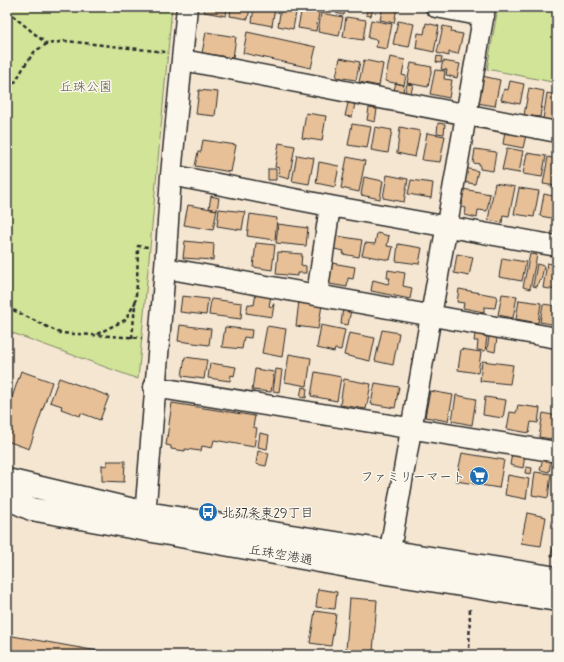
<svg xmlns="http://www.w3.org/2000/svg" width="564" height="662" viewBox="0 0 564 662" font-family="Mynerve,'Klee One',sans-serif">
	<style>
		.green { fill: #d1e498; stroke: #7e8862 }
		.building { fill: #e7c097; stroke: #2b2b2b }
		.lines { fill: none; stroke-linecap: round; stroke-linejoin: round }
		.minor-casing { stroke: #2b2b2b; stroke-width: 23 }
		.major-casing { stroke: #2b2b2b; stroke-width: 25 }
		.path { stroke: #2b2b2b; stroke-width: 2.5; stroke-dasharray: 4 3; stroke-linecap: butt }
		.minor { stroke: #fbf7ec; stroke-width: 20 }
		.major { stroke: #fbf7ec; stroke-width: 22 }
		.labels { text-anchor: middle; stroke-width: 3; stroke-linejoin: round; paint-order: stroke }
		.park-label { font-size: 13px; fill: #545946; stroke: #fbf7ec }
		.poi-label { font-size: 13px; fill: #2b2b2b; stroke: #fbf7ec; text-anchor: end }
		.street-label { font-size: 13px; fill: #2b2b2b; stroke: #fbf7ec }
	</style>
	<rect width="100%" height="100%" fill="#f5e6d2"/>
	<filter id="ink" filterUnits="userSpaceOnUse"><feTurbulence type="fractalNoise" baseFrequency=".025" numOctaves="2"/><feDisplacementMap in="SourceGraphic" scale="8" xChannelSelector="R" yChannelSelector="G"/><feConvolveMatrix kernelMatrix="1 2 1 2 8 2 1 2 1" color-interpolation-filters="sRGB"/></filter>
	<g filter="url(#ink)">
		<path class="green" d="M7 7H172L138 379 7 331Z
			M498 7H557V83L487 69Z"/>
		<path class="building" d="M205 7H227L226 16 204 12Z
			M231 7H250L248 19 230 16Z
			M254 7H275L272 26 252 22Z
			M281 7H297L293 29 278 26Z
			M302 7H320L316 31 298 28Z
			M337 7H345L344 15 336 13Z
			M368 7H373L371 16 366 15Z
			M383 7 397 8 394 23 380 20Z
			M321 13 343 17 339 36 318 32Z
			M346 17 366 20 363 40 343 37Z
			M371 20 392 24 387 49 376 47 377 40 368 38Z
			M398 21 414 24 409 47 393 44Z
			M426 23 439 26 434 52 416 48 418 33 424 34Z
			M443 26 452 28 451 32 463 34 458 54 449 52V56L437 53Z
			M206 32 236 37 233 58 202 53Z
			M247 32 316 47 311 68 243 53Z
			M437 56 442 57 441 63 436 62Z
			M390 57 405 60 402 75 406 76 404 85 385 81Z
			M340 58 360 62 356 80 336 77Z
			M364 60 383 64 379 86 359 82Z
			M443 61 460 64 457 78 446 75 447 70 441 69Z
			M411 63 432 67 428 87 407 83Z
			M435 70 445 71 444 79 452 80 449 98 430 94Z
			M482 76 500 80 495 106 477 103Z
			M510 81 524 84 520 104 501 100 504 89 508 90Z
			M396 83 404 85 403 92 394 90Z
			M407 84 413 85 411 93 405 92Z
			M529 88 544 91 540 117 524 115Z
			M199 90 218 92 215 116 196 114Z
			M547 93 557 95V121L543 119Z
			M348 103 355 104 352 117 345 116Z
			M369 108 377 109 375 122 367 120Z
			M306 113 326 116 322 141 302 138Z
			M438 123 445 124 444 134 437 133Z
			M352 124 371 127 367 148 348 145Z
			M375 127 392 130 388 153 371 150Z
			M400 127 420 131 415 157 397 153Z
			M505 131 526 135 523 148 503 144Z
			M427 133 445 136 440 162 422 160Z
			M203 140 236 145 231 172 195 166 198 152H201Z
			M279 143 295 146 289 179 278 176 279 168 275 167Z
			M507 148 523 151 519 173 502 170Z
			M475 149 496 152 493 171 480 169V164L473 163Z
			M527 153 546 156 542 177 523 174Z
			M297 155 314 158 309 184 292 181Z
			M347 157 365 161 359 192 341 188Z
			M548 157 557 159V186L543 184Z
			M319 162 339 166 335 187 316 183Z
			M465 168 478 171 475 184 463 182Z
			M268 169H276V180H268Z
			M387 175 408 179 404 202 383 198Z
			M364 177 383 181 380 199 361 195Z
			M411 180 433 183 431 198 408 194Z
			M495 183 515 187 509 216 503 215 502 223 488 220Z
			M519 188 539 191 534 217 514 214Z
			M463 189 490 194 487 211 478 210 477 218 465 215 466 208 462 207Z
			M544 194 557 197V219L540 216Z
			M211 196 219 198 217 210 209 208Z
			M188 205 217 210 213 230 184 225Z
			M219 209 245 212 242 230 217 226Z
			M250 214 277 218 275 240 247 236Z
			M278 224 308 228 306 246 276 243Z
			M377 233 389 236 387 246 393 247 390 260 362 255 365 243 375 244Z
			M331 235 362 240 359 257 343 254 344 251 329 248Z
			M185 241 214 244 213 260 183 258Z
			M256 243 275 245 272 270 253 267Z
			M398 244 422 248 419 264 396 261Z
			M278 252 302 254 301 265 306 266V273H297V276L276 274Z
			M457 254 473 257 469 276 454 273Z
			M530 254 537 255 530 289 523 287Z
			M502 258 526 262 522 281 499 277Z
			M332 263 355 267 353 279 348 278 347 287 329 284Z
			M547 263 557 265V290L543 288Z
			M537 264 544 266 541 281 539 280 537 287 533 286Z
			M388 270 405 273 403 286 412 288 410 299 371 291 373 280 388 284 390 278H387Z
			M459 289 497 296 495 308 484 307V312L463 308 464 303 457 302Z
			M256 293 271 296 269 306 272 307 273 304H274L272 317 246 313 248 304 254 305Z
			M502 294 517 296 513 318 498 315Z
			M182 296 208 299 206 315 180 312Z
			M211 299 242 303 241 319 209 315Z
			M519 300 541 303 538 323 516 319Z
			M299 301 322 305 318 329 296 326Z
			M543 304 557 306V325L540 322Z
			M343 308 351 310 348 325 341 324Z
			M180 325 211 329 209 345 178 341Z
			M321 325 345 330 341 350 335 349 334 352 317 348Z
			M267 326 286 329 282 357 262 353Z
			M225 327 252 330 251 338 244 337 242 349 222 347Z
			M382 330 399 333 393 365 375 361Z
			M349 333 375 338 370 361 344 355Z
			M475 334 487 337 485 351 477 350 478 341H474Z
			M489 337 497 338 495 352 487 350Z
			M461 349 481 352 478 373 458 370Z
			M289 354 311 358 307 386 285 382Z
			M185 357 207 360 204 379 182 376Z
			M482 361 513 365 510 384 480 381Z
			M210 363 236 367 234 376 231 375 230 381 208 378Z
			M255 369 274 372 271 392 252 390Z
			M276 369 282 370 279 392 273 391Z
			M21 371 52 382 29 449 7 441V412Z
			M315 372 341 377 337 401 311 396Z
			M59 378 109 396 100 420 81 413 80 416 61 409 62 406 50 402Z
			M344 379 371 384 366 409 340 405Z
			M375 383 399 387 395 408 371 404Z
			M302 387 307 388 306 398 300 397Z
			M430 391 453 395 448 421 425 417Z
			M456 395 476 399 472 425 452 421Z
			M485 397 506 400 503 418 483 415Z
			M172 403 255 416 253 427 257 428 254 447 214 440 212 448 202 446 201 451 185 449V451L171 449V446L166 445Z
			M518 405 540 408 538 423 531 422 529 433 507 429 510 412 516 413Z
			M543 413 557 416V440L539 437Z
			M260 433 269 435 267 449 258 447Z
			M258 451 269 453 266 466 256 464Z
			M462 453 504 460 499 488 456 481Z
			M512 453 525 455 523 468 510 465Z
			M543 458 551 459 549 472 540 470Z
			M107 461H125L124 482 102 481V465L107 466Z
			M526 467 532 468 531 474 525 473Z
			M535 472 551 474 548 498 532 495Z
			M508 475 529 479 526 499 505 495Z
			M556 506H557V520H554Z
			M527 513 546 517 541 546 521 543Z
			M557 530V557L551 556Z
			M318 589 337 592 335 609 316 607Z
			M350 598 377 600 373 652 346 650Z
			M315 611 336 614 331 646 310 643Z
			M7 635 109 653V655H7Z
			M271 651 285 654 286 655H267Z"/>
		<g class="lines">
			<g class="minor-casing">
				<path id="minor" d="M436 7 484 16
					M183 60 557 132
					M171 175 330 206 557 246
					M165 268 557 338
					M317 295 330 206
					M154 387 557 452
					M144 529 165 268 171 175 187 7
					M387 567 485 7"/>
			</g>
			<g class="major-casing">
				<path id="major" d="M7 480 146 513 557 578
					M7 498 31 509 386 573 557 600"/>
			</g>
			<path class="path" d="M7 11 47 44
				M7 96 25 65 35 51 47 44 66 41 166 52
				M7 307 60 333 142 338
				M97 334 125 320 135 303
				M132 338 137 284 138 246 149 247
				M469 655 470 606"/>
			<use href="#minor" class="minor"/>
			<use href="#major" class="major"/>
		</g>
	</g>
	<defs>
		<g id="supermarket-disc" transform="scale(1)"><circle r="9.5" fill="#1f6fb2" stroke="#fbf7ec"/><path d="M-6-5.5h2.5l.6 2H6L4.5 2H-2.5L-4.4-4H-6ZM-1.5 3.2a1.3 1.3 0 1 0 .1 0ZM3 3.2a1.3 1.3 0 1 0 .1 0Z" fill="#fff"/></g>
		<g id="bus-disc" transform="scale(1)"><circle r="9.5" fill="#1f6fb2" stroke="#fbf7ec"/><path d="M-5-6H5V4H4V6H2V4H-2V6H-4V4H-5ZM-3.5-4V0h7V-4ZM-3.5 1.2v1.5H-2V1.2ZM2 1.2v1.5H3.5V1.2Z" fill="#fff"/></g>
	</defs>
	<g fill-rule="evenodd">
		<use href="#supermarket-disc" x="479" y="476"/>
		<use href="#bus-disc" x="208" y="512"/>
	</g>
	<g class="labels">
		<g class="park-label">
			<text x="86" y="91">丘珠公園</text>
		</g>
		<g class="poi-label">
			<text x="465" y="481">ファミリーマート</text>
			<text x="222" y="517" text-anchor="start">北37条東29丁目</text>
		</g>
		<g class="street-label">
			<text transform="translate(281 554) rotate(10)" y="5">丘珠空港通</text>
		</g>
	</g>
	<rect width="564" height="662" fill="none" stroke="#fbf7ec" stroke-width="24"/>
	<rect x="12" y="12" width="540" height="638" fill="none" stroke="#2b2b2b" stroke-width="1.5" filter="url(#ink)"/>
</svg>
